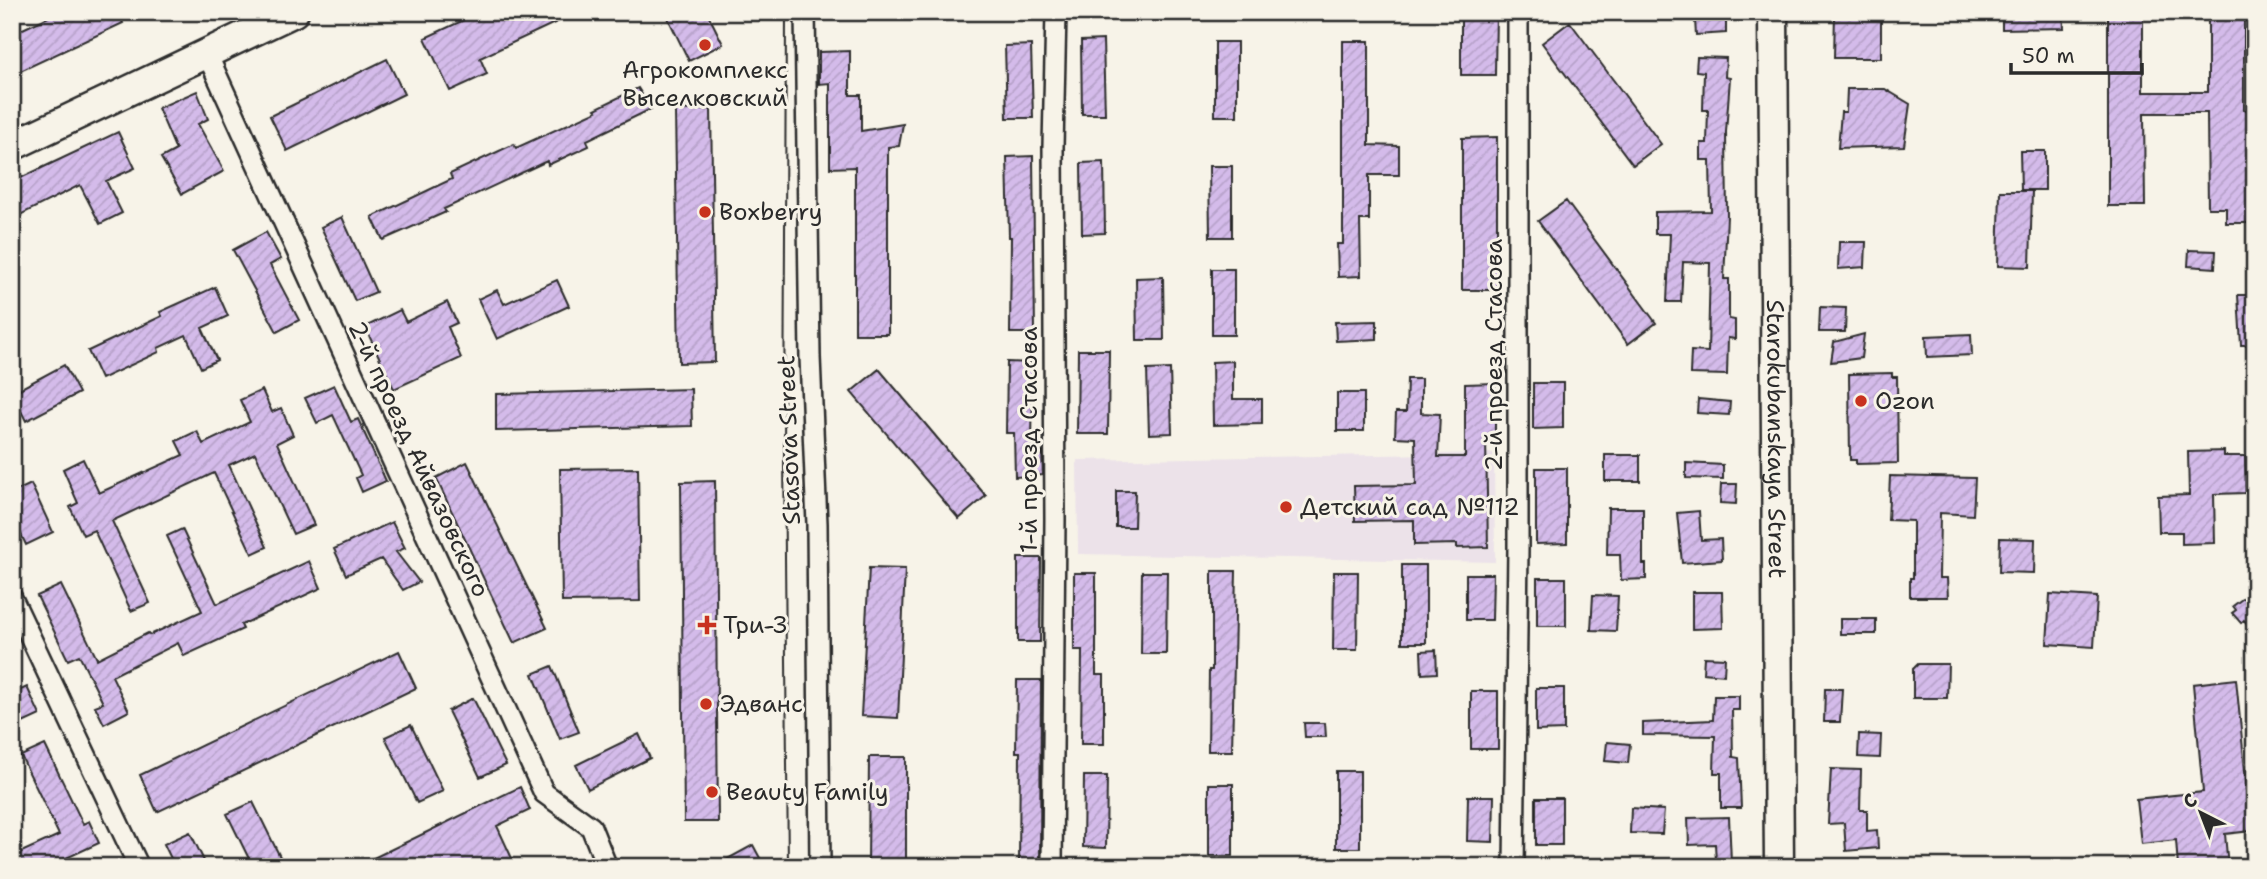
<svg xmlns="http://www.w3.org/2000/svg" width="2267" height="879" viewBox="0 0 2267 879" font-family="'Shantell Sans',sans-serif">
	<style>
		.built { fill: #ece2e9 }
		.building { fill: url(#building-hatch); stroke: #2b2b2b; stroke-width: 2 }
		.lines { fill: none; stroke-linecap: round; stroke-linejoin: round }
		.street-casing { stroke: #2b2b2b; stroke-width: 24 }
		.secondary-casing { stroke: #2b2b2b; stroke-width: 33 }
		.street { stroke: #f7f3e8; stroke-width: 19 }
		.secondary { stroke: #f7f3e8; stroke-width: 28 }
		.tram { stroke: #2b2b2b; stroke-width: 2 }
		.poi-dot { fill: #c8321e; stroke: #f7f3e8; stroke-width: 2.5 }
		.labels { text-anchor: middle; stroke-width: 6; stroke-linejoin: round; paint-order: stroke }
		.poi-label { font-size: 24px; fill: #2b2b2b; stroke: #f7f3e8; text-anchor: start }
		.street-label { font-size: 24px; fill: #2b2b2b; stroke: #f7f3e8 }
	</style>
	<defs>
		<pattern id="building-hatch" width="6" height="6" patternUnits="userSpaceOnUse" patternTransform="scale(1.75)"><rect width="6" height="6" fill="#d4bbea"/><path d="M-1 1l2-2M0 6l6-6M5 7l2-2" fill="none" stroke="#b6a1c9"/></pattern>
	</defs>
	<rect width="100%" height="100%" fill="#f7f3e8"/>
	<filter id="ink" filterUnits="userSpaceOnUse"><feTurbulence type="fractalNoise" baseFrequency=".0143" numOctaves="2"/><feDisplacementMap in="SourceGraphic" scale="14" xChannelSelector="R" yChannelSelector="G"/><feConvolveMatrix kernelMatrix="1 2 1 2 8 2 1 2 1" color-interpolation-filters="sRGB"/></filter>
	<g filter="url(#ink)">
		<path class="built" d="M1494 453 1495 562 1078 554 1077 460Z"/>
		<path class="building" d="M59 12H118L123 23 12 75V34Z
			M481 12H578L480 58 487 74 450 91 425 38Z
			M665 12H707L723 44 689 61Z
			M1461 12H1496L1495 75H1461Z
			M1835 12H1881V58H1834Z
			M2002 12H2063L2064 28 2002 29Z
			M2108 12H2143V92H2208V12H2244V110H2255L2254 223H2226V208H2208L2207 113H2144L2145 206H2108Z
			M1726 18V33L1696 35 1695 20Z
			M1570 22 1661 144 1633 165 1542 43Z
			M1103 40 1105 114H1082L1081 41Z
			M1343 41H1369V145L1399 146V175H1369V220H1360L1361 276 1338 277 1337 244H1343Z
			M1215 42H1237V116H1215Z
			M1031 45 1033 118H1007L1005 46Z
			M850 51V95H861V131L903 124 899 146 888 147V334H855V167L830 168V83L819 84V52Z
			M1697 57 1726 58 1725 77 1730 78 1726 132 1727 216 1724 279H1729V319L1735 320V339L1728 338 1727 375 1690 374 1691 351 1708 352 1710 263 1683 262 1681 302H1667L1670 234H1655V212L1711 211 1710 160H1701V143H1707L1708 110H1703L1704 72 1696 71Z
			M387 59 404 94 287 151 270 116Z
			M638 88 651 109 587 140 589 146 548 165 547 161 444 209 446 212 383 240 372 217 452 179 450 174 514 144 516 148 597 111 595 109Z
			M1847 89H1885L1910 104 1904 146 1838 148 1841 112H1846Z
			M197 91 208 119 198 124 224 171 182 194 161 158 176 150 158 108Z
			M711 109 715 362 679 363 675 110Z
			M118 132 135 168 106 181 122 213 100 224 80 185 12 219V182Z
			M1497 137V290H1462V138Z
			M2020 151H2045V190H2021Z
			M1033 156 1035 333H1010L1011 237H1009L1007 157Z
			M1104 162 1105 233 1082 234 1081 163Z
			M1209 166H1232V237H1210Z
			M2000 191H2032L2030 267 1998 266Z
			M1566 201 1656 323 1628 344 1538 221Z
			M342 217 376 292 355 301 321 227Z
			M266 232 281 259 270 265 299 320 277 332 233 250Z
			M1839 242H1866L1865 267 1838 269Z
			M2189 250 2216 251 2215 268 2188 266Z
			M1212 269H1234V335H1212Z
			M1163 277 1164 340H1137L1136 278Z
			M557 280 569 306 497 339 478 299 497 290 504 304Z
			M215 287 228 316 202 328 217 360 201 368 186 335 158 348 159 352 101 379 88 351 162 316 160 312Z
			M2238 295H2255V345H2241Z
			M447 302 457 323 448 327 461 358 394 389 365 327 400 310 406 322Z
			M1820 307 1846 308 1845 332H1819Z
			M1377 321V339L1336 341 1335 322Z
			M1864 334 1861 358 1831 362 1834 342Z
			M1971 334 1972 355 1927 357 1926 336Z
			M1078 350H1109L1108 434H1077Z
			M1233 361V399H1262V424L1213 425 1212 362Z
			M1007 362 1033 363 1032 452H1042L1043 475 1015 477 1014 433H1006Z
			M64 365 79 393 26 421 12 393Z
			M879 369 986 496 959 519 851 392Z
			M1170 369 1172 433 1149 434 1147 370Z
			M1892 373V377H1897L1898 463 1856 464V460H1850L1849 374Z
			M1407 379H1421V413L1440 414 1438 457H1465V384L1495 383V440H1486L1488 547 1457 548V544L1414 545V520L1355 521 1354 486 1416 485 1415 438 1395 437 1396 412H1406Z
			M1533 383H1563V428L1533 429Z
			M334 385 351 422 358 419 386 481 362 492 356 478 361 475 333 415 317 423 305 398Z
			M691 389 692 426 496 431V394Z
			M262 390 272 412 281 408 293 435 277 443 314 525 293 534 255 453 229 465 267 547 252 554 214 473 112 521 150 603 131 611 94 530 83 535 70 507 78 503 63 469 83 459 99 493 183 455 176 441 197 431 203 444 250 422 240 400Z
			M1337 393H1364V431H1337Z
			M1698 399 1730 402 1729 415 1697 413Z
			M2224 451V456H2245L2246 493 2214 494 2215 543 2182 544V532H2159L2158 496 2189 495 2188 452Z
			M1605 455H1640V481H1605Z
			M467 462 547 628 514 643 436 478Z
			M1686 463 1723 465V479L1686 478Z
			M638 468 640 601 562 602 560 469Z
			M1536 468H1567V543L1536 544Z
			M1890 476 1975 478 1973 515 1940 513 1939 578H1947L1948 597H1910V578H1913V521L1888 520Z
			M715 481 718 822H684L681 482Z
			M31 484 53 532 26 545 12 515V493Z
			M1721 484H1737L1736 504 1720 503Z
			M1116 491H1135L1134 527H1116Z
			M1608 508H1643V564H1646V579L1621 580 1620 555H1607Z
			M1699 511 1701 540 1721 539 1722 560 1682 563 1677 513Z
			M392 522 405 548 396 552 419 582 403 590 381 559 346 575 334 549Z
			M182 529 217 604 309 561 321 588 241 625 243 629 184 656 178 643 112 676 129 711 104 724 95 706 103 703 79 655 68 660 37 596 61 585 97 659 148 633 150 635 202 611 167 536Z
			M2000 538 2035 539 2034 573 1999 572Z
			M1018 558H1041L1040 642H1018Z
			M1402 565H1426V643H1402Z
			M869 568 905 569 898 718 861 716Z
			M1212 571H1236L1232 751H1208L1209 670H1212Z
			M1142 572H1167L1166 654H1141Z
			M1334 572H1358L1357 650H1333Z
			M1074 573H1096V675H1104V744H1081L1082 650H1074Z
			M1466 574H1493L1492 620H1466Z
			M1537 578H1566V626H1537Z
			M2255 589V633L2244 620 2241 623 2232 613 2236 610 2233 606Z
			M1692 592H1722L1723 628 1692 629Z
			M2050 594 2097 597 2094 647 2047 644Z
			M1593 595 1618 596 1616 631 1591 630Z
			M1840 619H1876V634H1840Z
			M1436 650 1437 673 1422 674 1421 651Z
			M399 651 416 688 157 812 140 775Z
			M1704 657 1725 658 1724 675 1703 673Z
			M1918 664H1948L1947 698H1913V669Z
			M552 666 579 732 560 739 533 674Z
			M2236 679 2251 831 2225 834 2228 867H2178L2176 840 2141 844 2136 799 2203 792 2193 684Z
			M1017 680H1041L1040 862H1019L1020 752H1016Z
			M27 687 40 715 12 728V694Z
			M1536 688H1564V730L1536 731Z
			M1825 689H1842L1840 722H1824Z
			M1471 691H1498V749H1471Z
			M1714 696H1739V710H1732L1733 757 1739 758 1741 808H1721V773H1714L1715 736 1643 735V723L1713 720Z
			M473 698 506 765 480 777 448 711Z
			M1304 723H1325L1326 737H1305Z
			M411 725 443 791 417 803 385 737Z
			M639 734 650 758 588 789 576 765Z
			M1859 734 1881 735 1880 758 1858 757Z
			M1607 742 1630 744 1628 763 1605 761Z
			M45 745 83 824 89 821 99 843 47 867H23L17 854 59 835 21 756Z
			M869 757H906V867H868Z
			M1831 769 1861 770 1860 810H1867V831L1877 830 1878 848 1846 851 1844 823 1828 824Z
			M1336 771H1360V848H1336Z
			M1084 776H1107L1106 848 1083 847Z
			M1209 784H1233V856H1209Z
			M520 787 530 810 497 826 516 867H355Z
			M1468 796H1494L1493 842 1467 841Z
			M1536 798H1562V845H1536Z
			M253 802 285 867H253L227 814Z
			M1631 808 1664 810 1662 834 1630 833Z
			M1729 817 1731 861H1716L1715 844 1689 845 1688 818Z
			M190 832 207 867H175L164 844Z
			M753 845 761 860 750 867H713Z"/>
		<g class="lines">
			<g class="street-casing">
				<path id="street" d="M805 12 810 357 817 524 820 867
					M207 54 544 793 591 827 607 867
					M12 598 139 867
					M1052 867 1055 519 1053 147 1056 12
					M1514 867 1518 548V12"/>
			</g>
			<g class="secondary-casing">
				<g id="secondary">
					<path id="s1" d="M1773 12 1779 867"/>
					<path d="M12 146 294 12"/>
				</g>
			</g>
			<use href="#street" class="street"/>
			<use href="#secondary" class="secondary"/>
			<path class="tram" d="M786 12 784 454 788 867"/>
		</g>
	</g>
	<g class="poi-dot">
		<circle cx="705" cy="45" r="7"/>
		<circle cx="705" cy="212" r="7"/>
		<circle cx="1861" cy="401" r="7"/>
		<circle cx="1286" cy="507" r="7"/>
		<path d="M703.5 614.5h7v7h7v7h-7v7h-7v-7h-7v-7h7z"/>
		<circle cx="706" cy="704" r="7"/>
		<circle cx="712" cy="792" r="7"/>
	</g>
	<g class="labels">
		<g class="poi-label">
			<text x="705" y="78" text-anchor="middle">Агрокомплекс<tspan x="705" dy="28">Выселковский</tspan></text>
			<text x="719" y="220">Boxberry</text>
			<text x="1875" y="409">Ozon</text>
			<text x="1300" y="515">Детский сад №112</text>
			<text x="723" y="633">Три-З</text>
			<text x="720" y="712">Эдванс</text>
			<text x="726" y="800">Beauty Family</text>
		</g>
		<g class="street-label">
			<text transform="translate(1494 355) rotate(-90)" y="8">2-й проезд Стасова</text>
			<text transform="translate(789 440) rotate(-92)" y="8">Stasova Street</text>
			<text transform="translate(1029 440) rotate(-90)" y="8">1-й проезд Стасова</text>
			<text dy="8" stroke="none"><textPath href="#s1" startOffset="427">Starokubanskaya Street</textPath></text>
			<text transform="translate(419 459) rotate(65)" y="8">2-й проезд Айвазовского</text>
		</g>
	</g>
	<rect width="2267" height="879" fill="none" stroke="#f7f3e8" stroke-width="42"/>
	<rect x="21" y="21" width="2225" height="837" fill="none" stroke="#2b2b2b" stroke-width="2.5" filter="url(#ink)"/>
	<g transform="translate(2201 813) rotate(318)" stroke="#f7f3e8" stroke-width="5" paint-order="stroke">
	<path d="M0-5L12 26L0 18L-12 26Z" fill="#2b2b2b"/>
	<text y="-10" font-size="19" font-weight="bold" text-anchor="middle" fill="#2b2b2b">С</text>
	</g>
	<path d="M2011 63v10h131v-10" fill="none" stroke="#2b2b2b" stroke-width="3.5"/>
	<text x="2022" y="63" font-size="21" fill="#2b2b2b" stroke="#f7f3e8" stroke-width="5" paint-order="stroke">50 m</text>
</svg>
